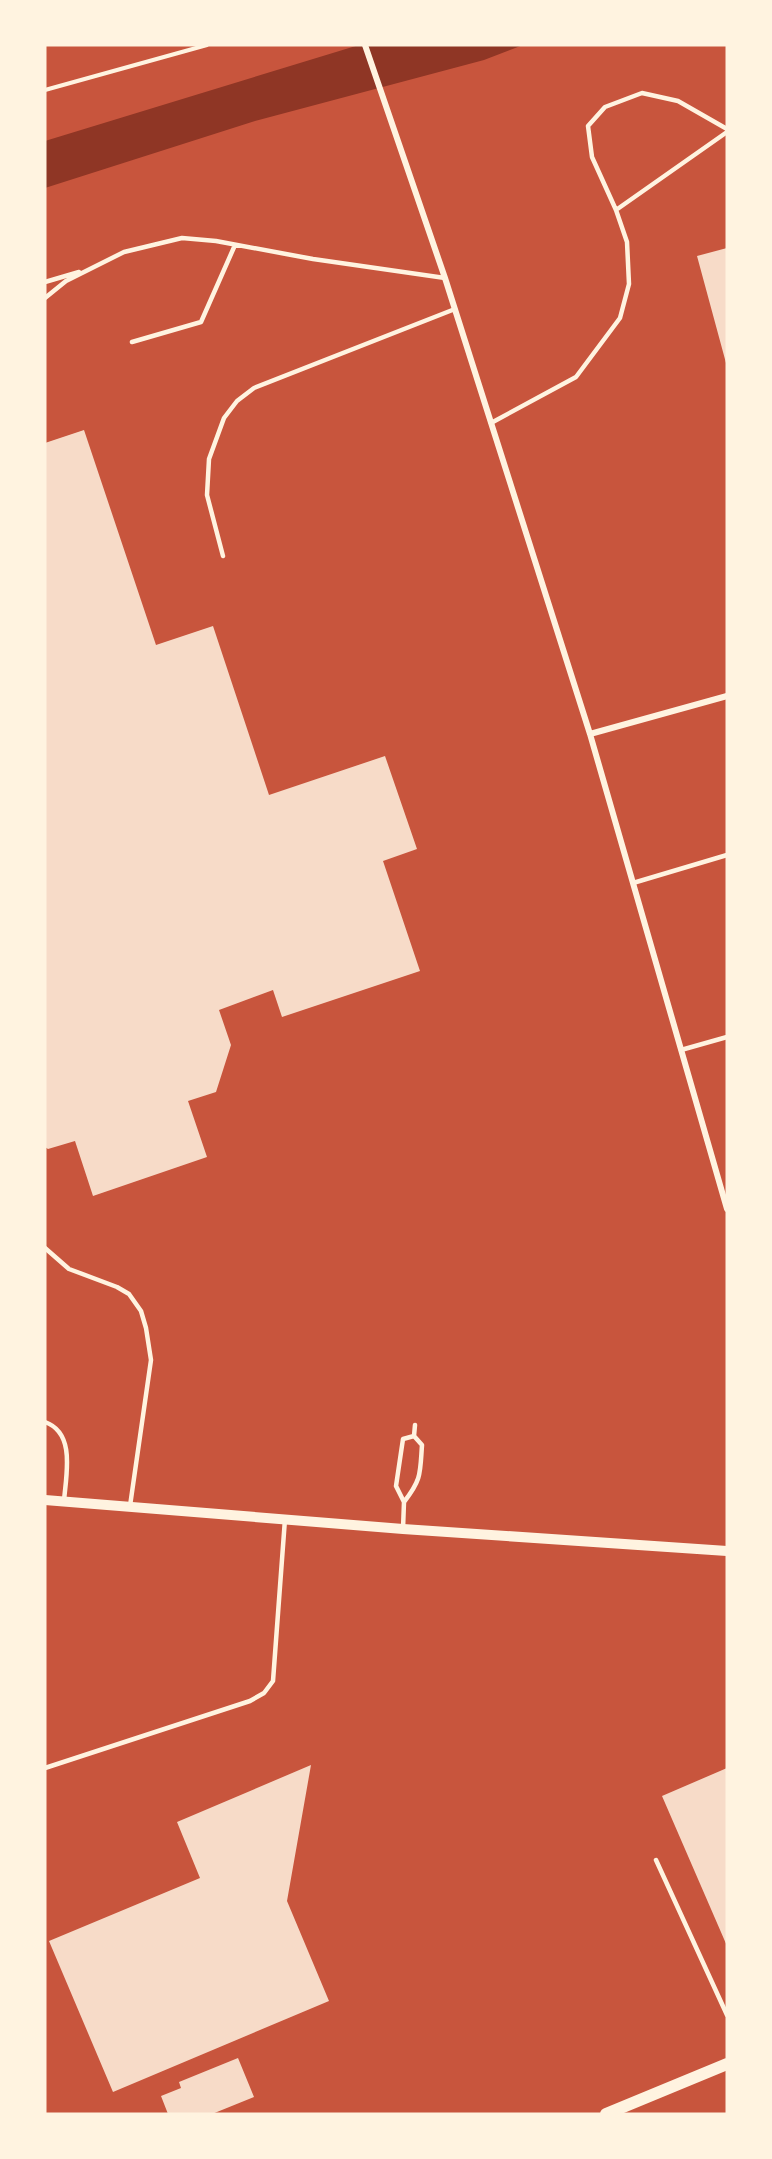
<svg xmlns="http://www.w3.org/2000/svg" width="772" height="2159" viewBox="0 0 772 2159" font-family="Ubuntu,sans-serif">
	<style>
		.water { fill: #8f3625 }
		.building { fill: #f7dbc8 }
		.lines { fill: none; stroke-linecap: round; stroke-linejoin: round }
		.path { stroke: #fff3e0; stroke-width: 4 }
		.service { stroke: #fff3e0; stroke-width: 4.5 }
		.minor { stroke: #fff3e0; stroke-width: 6 }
		.tertiary { stroke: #fff3e0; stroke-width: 10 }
		.secondary { stroke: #fff3e0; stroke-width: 12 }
	</style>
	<rect width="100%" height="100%" fill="#c8553d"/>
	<path class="water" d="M359 45H523L484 60 255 121 45 188V141Z"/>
	<path class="building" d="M727 248V363H726L697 256Z
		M84 430 156 645 213 626 269 795 385 756 417 849 383 861 420 971 282 1017 273 990 219 1010 231 1045 216 1092 188 1101 207 1157 93 1196 75 1141 48 1149 45 1147V443Z
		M311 1765 287 1901 329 2001 113 2092 49 1941 200 1878 177 1822Z
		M727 1768V1946L662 1796Z
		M238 2058 254 2097 212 2114H168L161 2096 181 2088 179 2082Z"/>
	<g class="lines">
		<path class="path" d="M45 90 207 45"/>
		<path class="service" d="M616 210 592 157 588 126 605 107 642 93 678 101 727 129
			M45 282 79 272
			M45 298 66 281 124 252 182 238 216 241 313 259 445 278
			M132 342 201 322 235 245
			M491 423 576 377 620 318 629 284 627 242 616 210 727 132
			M223 556 207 495 209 459 224 418 237 401 254 388 455 309
			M633 883 727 855
			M681 1050 727 1037
			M45 1248 69 1269 117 1287 129 1294 141 1311 146 1328 151 1360 130 1506
			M45 1422C76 1433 66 1475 64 1501
			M414 1436 415 1425
			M403 1529 404 1502 396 1486 403 1439 414 1436 422 1445C420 1473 422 1479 404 1502
			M45 1768 250 1701 264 1693 273 1681 285 1519
			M656 1860 727 2015"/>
		<path class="minor" d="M365 45 445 278 590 734 727 1209
			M590 734 727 696"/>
		<path class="tertiary" d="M45 1500 403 1529 727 1551"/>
		<path class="secondary" d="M606 2114 727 2064"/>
	</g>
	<rect width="772" height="2159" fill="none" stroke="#fff3e0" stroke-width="93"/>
</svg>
